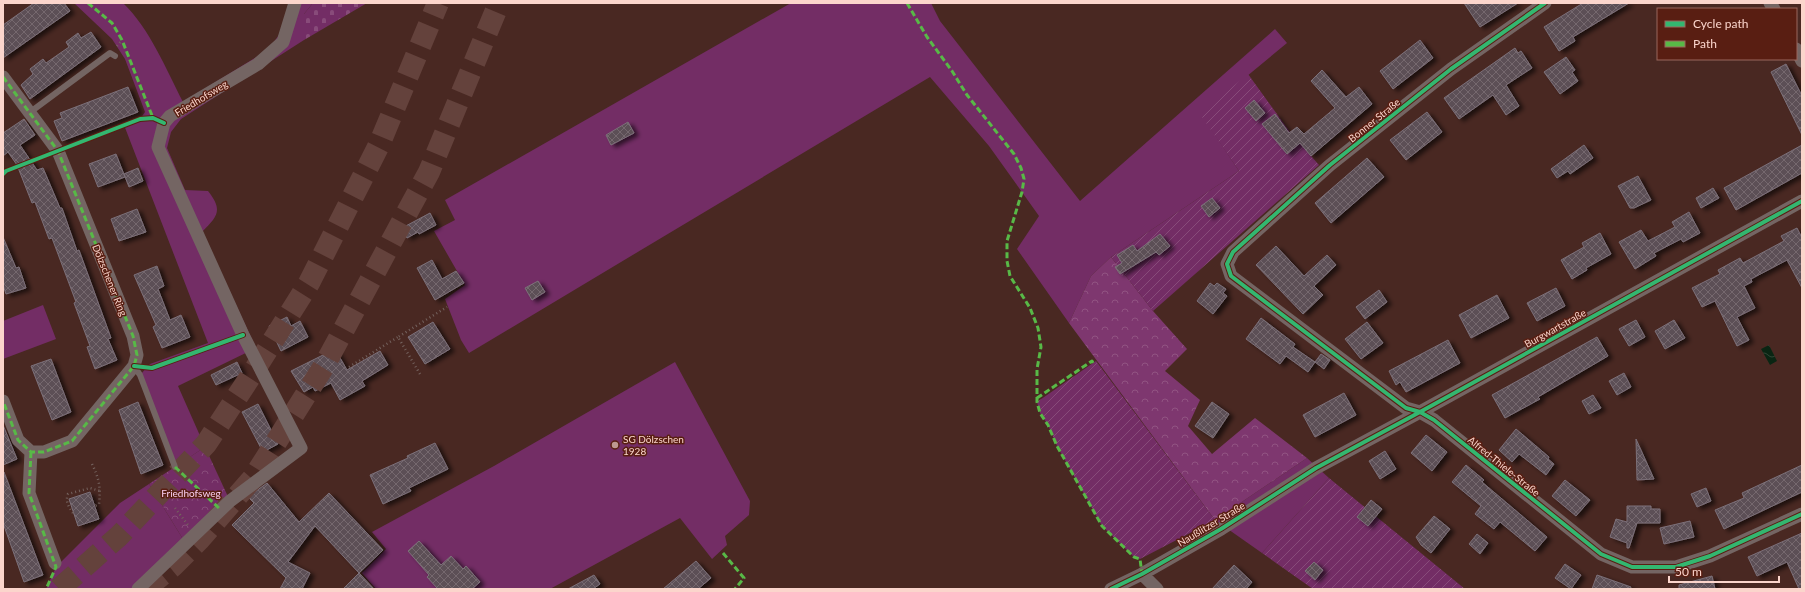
<svg xmlns="http://www.w3.org/2000/svg" width="1805" height="592" viewBox="0 0 1805 592" font-family="Lato,sans-serif">
	<style>
		.grass { fill: #732d65 }
		.forest { fill: url(#forest-crowns) }
		.cemetery { fill: url(#cemetery-stones) }
		.park { fill: url(#park-crowns) }
		.garden { fill: url(#garden-furrows) }
		.water { fill: url(#water-waves) }
		.building { fill: url(#building-cross-hatch); stroke: #7c7079; filter: url(#shadow) }
		.lines { fill: none; stroke-linecap: round; stroke-linejoin: round }
		.motorway-tunnel { stroke: #64423c; stroke-width: 22; stroke-dasharray: 22 11; stroke-linecap: butt }
		.path { stroke: #74625e; stroke-width: 2.5; stroke-dasharray: 1 3; stroke-linecap: butt }
		.service { stroke: #746563; stroke-width: 6 }
		.minor { stroke: #746563; stroke-width: 13 }
		.quiet { stroke: #58b947; stroke-width: 3; stroke-dasharray: 6 3; stroke-linecap: butt }
		.cycleway-casing { stroke: #591e12; stroke-width: 6 }
		.cycleway { stroke: #33b770; stroke-width: 4 }
		.poi-dot { fill: #bd9890; stroke: #591e12; stroke-width: 1.5 }
		.labels { text-anchor: middle; stroke-width: 3; stroke-linejoin: round; paint-order: stroke }
		.street-label { font-size: 10px; fill: #fbd5cc; stroke: #591e12 }
		.poi-label { font-size: 10px; fill: #fbd5cc; stroke: #591e12; text-anchor: start }
		.park-label { font-size: 10px; fill: #facef1; stroke: #591e12 }
	</style>
	<defs>
		<pattern id="forest-crowns" width="20" height="18" patternUnits="userSpaceOnUse"><rect width="20" height="18" fill="#7e376f"/><path d="M2 6a3 3 0 1 1 6 0M12 15a3 3 0 1 1 6 0" fill="none" stroke="#915382"/></pattern>
		<pattern id="cemetery-stones" width="16" height="16" patternUnits="userSpaceOnUse"><rect width="16" height="16" fill="#732d65"/><path d="M2 7V4a2 2 0 0 1 4 0v3zM10 15v-3a2 2 0 0 1 4 0v3z" fill="#884b7a"/></pattern>
		<pattern id="park-crowns" width="20" height="18" patternUnits="userSpaceOnUse"><rect width="20" height="18" fill="#732d65"/><path d="M2 6a3 3 0 1 1 6 0M12 15a3 3 0 1 1 6 0" fill="none" stroke="#884b7a"/></pattern>
		<pattern id="garden-furrows" width="10" height="10" patternUnits="userSpaceOnUse"><rect width="10" height="10" fill="#732d65"/><path d="M-1 1l2-2M0 10L10 0M9 11l2-2" fill="none" stroke="#884b7a"/></pattern>
		<pattern id="water-waves" width="16" height="10" patternUnits="userSpaceOnUse"><rect width="16" height="10" fill="#0a2513"/><path d="M0 5q4-4 8 0t8 0" fill="none" stroke="#2f4434"/></pattern>
		<pattern id="building-cross-hatch" width="8" height="8" patternUnits="userSpaceOnUse"><rect width="8" height="8" fill="#5c4f57"/><path d="M0 0l8 8M0 8l8-8" fill="none" stroke="#74676e"/></pattern>
		<filter id="shadow"><feDropShadow dx="4.5" dy="2.5" stdDeviation="2" flood-color="#0009"/></filter>
	</defs>
	<rect width="100%" height="100%" fill="#492822"/>
	<path class="grass" d="M74 3H123C150 29 166 69 183 102L268 50 284 28 289 3H313L304 14V40L181 119 171 132 167 148 185 190 208 191C223 210 218 216 202 232L256 348 178 386 205 447 175 467 140 375 150 364 208 343 124 125 140 119 145 112 125 59 112 39Z
		M791 3H931L940 21 1080 201 1275 29 1287 43 1201 114 1239 171 1111 257 1091 276 1069 323 1017 249 1039 216 989 146 930 77 469 353 461 340 445 299 465 285 434 231 455 220 445 200Z
		M43 305 56 339 3 359V321Z
		M675 362 750 501 749 515 725 536 727 545 712 559 680 518 550 589H376L362 573 386 549 372 532 494 466Z
		M1307 458 1329 478 1262 553 1215 520Z
		M149 484 186 544 138 589H46L56 567 120 503Z"/>
	<path class="forest" d="M1111 257 1153 311 1187 349 1165 371 1200 400 1188 426 1212 454 1255 418 1307 458 1215 520 1069 323 1091 276Z"/>
	<path class="cemetery" d="M313 3H367L304 40V14Z"/>
	<path class="park" d="M205 447 230 501 186 544 149 484Z"/>
	<path class="garden" d="M1248 74 1290 132 1319 165 1153 311 1111 257 1239 171 1200 114Z
		M1096 361 1215 520 1140 559 1134 557 1102 526 1057 446 1048 425 1040 413 1037 402Z
		M1329 478 1465 589H1313L1262 553Z"/>
	<path class="water" d="M1769 345 1777 361 1770 365 1761 349Z"/>
	<path class="building" d="M34 3H64L70 11 3 58V25Z
		M1464 3H1518L1480 27Z
		M1583 3H1629L1573 37 1575 41 1559 51 1544 27Z
		M91 32 101 47 30 99 21 85 33 74 30 69 43 59 46 63 69 47 66 42 78 33 81 38Z
		M1420 40 1433 58 1393 89 1380 71Z
		M1515 48 1518 53 1521 51 1532 68 1506 85 1519 106 1506 115 1493 95 1459 119 1444 98Z
		M1566 57 1575 70 1572 72 1578 81 1560 94 1544 72Z
		M1786 64 1802 96V135L1771 72Z
		M1322 70 1346 97 1359 87 1372 104 1311 156 1300 143 1287 154 1262 124 1275 114 1289 133 1297 127 1304 134 1335 108 1311 81Z
		M128 87 138 112 62 141 54 121 62 118 60 113Z
		M1254 100 1265 113 1256 121 1245 108Z
		M1427 112 1442 132 1406 160 1390 140Z
		M24 119 35 135 20 145 37 170 43 168 60 208H62L77 251 79 250 111 338 108 339 117 360 95 369 87 347 90 346 74 303 76 302 52 238 49 239 35 202 32 203 17 165 8 152 3 156V133Z
		M628 122 634 133 611 145 606 135Z
		M1584 145 1593 158 1570 174 1568 171 1557 178 1551 169Z
		M1802 145V173L1736 210 1724 188Z
		M116 154 125 177 98 187 89 164Z
		M1367 158 1384 177 1331 223 1315 203Z
		M138 168 143 181 129 187 124 174Z
		M1638 176 1651 200 1634 208H1630L1618 186Z
		M1713 188 1719 198 1701 208 1696 198Z
		M1212 198 1220 208 1209 217 1201 206Z
		M137 209 146 232 119 241 111 219Z
		M1689 212 1700 233 1683 242 1681 239 1654 253 1656 256 1635 269 1619 242 1641 230 1648 241 1675 227 1672 222Z
		M430 213 436 225 419 234 418 232 407 238 402 228Z
		M1797 228 1802 238V288L1787 260 1751 279 1752 282 1744 286 1755 308 1737 317 1749 340 1737 346 1715 301 1702 307 1692 288 1720 274 1718 270 1740 258 1743 263 1784 241 1781 236Z
		M1600 233 1611 254 1586 268 1587 270 1572 279 1561 260 1584 247 1582 243Z
		M1160 234 1170 246 1159 255 1156 252 1120 274 1115 267 1122 263 1117 255 1133 245 1137 251Z
		M3 237 16 268 19 267 26 288 6 294 3 285Z
		M1276 246 1304 276 1327 255 1336 265 1314 286 1323 295 1303 314 1256 265Z
		M432 260 442 279 456 271 464 283 435 300 417 268Z
		M157 266 164 286 158 289 170 320 181 315 190 337 162 348 153 327 156 325 134 275Z
		M538 281 545 292 532 300 525 288Z
		M1210 283 1214 286 1217 283 1226 289 1223 293 1227 296 1213 314 1197 301Z
		M1556 288 1565 306 1537 321 1527 303Z
		M1379 290 1387 302 1365 319 1356 307Z
		M1497 295 1509 318 1471 338 1459 315Z
		M287 317 291 326 300 321 308 337 281 351 269 326Z
		M1261 318 1295 344 1293 347 1315 362 1308 372 1286 356 1280 364 1246 339Z
		M1636 320 1645 337 1629 346 1619 329Z
		M1674 320 1685 338 1665 349 1655 331Z
		M433 322 450 349 425 364 408 337Z
		M1367 322 1383 343 1361 359 1345 339Z
		M1597 337 1608 356 1538 397 1540 399 1505 418 1492 395Z
		M1448 340 1460 363 1406 392 1400 382 1396 385 1389 371Z
		M335 349 347 370 380 351 388 365 362 381 365 386 340 400 331 383 315 391 313 387 304 392 291 371Z
		M1321 354 1330 360 1324 369 1315 362Z
		M51 359 71 412 52 420 31 366Z
		M237 362 242 373 216 385 211 375Z
		M1624 373 1631 387 1617 395 1609 381Z
		M1344 393 1356 415 1315 437 1303 415Z
		M1593 395 1601 408 1589 414 1582 401Z
		M138 402 163 465 141 474 119 410Z
		M1212 402 1229 414 1213 438 1195 426Z
		M258 404 278 444 263 452 242 412Z
		M3 425 17 459 3 465Z
		M1516 429 1549 457 1548 459 1554 464 1546 475 1519 454 1512 462 1499 450Z
		M1426 435 1447 452 1432 471 1411 453Z
		M1636 439 1654 479 1637 480Z
		M435 443 448 469 409 488 411 491 383 504 370 475 408 458 407 456Z
		M1385 451 1396 469 1380 479 1369 461Z
		M1466 465 1484 480 1482 482 1547 537 1535 551 1500 522 1494 529 1475 514 1481 506 1452 482Z
		M1802 465V492L1724 529 1715 510 1744 498 1742 493Z
		M4 472 43 575 24 582 3 523Z
		M1565 480 1590 500 1576 516 1552 496Z
		M267 483 299 522 329 493 383 550 359 573 315 526 288 562 310 573 302 589H280L286 578 232 525 254 503 248 497Z
		M1706 488 1711 501 1697 507 1691 494Z
		M90 492 99 519 78 526 69 499Z
		M1371 500 1382 509 1368 526 1357 517Z
		M1627 506H1651V509H1660V523H1637L1629 548H1627V543L1610 537 1616 519 1627 522Z
		M1434 516 1450 529 1431 553 1421 545 1416 537Z
		M1690 521 1694 537 1664 544 1660 528Z
		M1802 533V589H1799L1787 562 1757 576 1748 557Z
		M1477 534 1488 543 1480 554 1469 544Z
		M419 541 441 565 451 556 463 569 466 566 480 582 472 589H438L427 577 429 575 408 551Z
		M696 561 711 578 698 589H663Z
		M1314 562 1323 570 1315 580 1305 571Z
		M1565 564 1581 575 1571 589 1555 578Z
		M1234 565 1252 582 1246 589H1212Z
		M359 573 374 589H343Z
		M594 575 600 584 593 589H568Z
		M1597 575 1631 587 1630 589H1592Z
		M1712 576 1715 589H1679V585Z"/>
	<g class="lines">
		<path class="motorway-tunnel" d="M59 589 119 536 206 444 252 374 309 283 379 145 438 3
			M145 589 173 566 199 540 254 477 324 366 429 172 499 3"/>
		<path class="path" d="M117 46 122 40
			M349 367 398 337
			M420 374 398 337 447 307
			M92 464C99 478 101 488 99 504L95 506
			M175 508 188 525
			M73 513C69 507 65 502 68 494L90 488 100 491"/>
		<path class="service" d="M29 113 110 53 115 56
			M134 366 140 375 175 467"/>
		<path class="minor" d="M1545 3 1451 69 1330 165 1233 252 1227 264 1231 276 1406 408 1420 412 1434 420 1601 554 1632 567H1676L1710 556 1802 514
			M1770 3 1774 9
			M1796 49 1802 61
			M3 77 58 151 133 336 137 355 134 366 72 441 44 452H31L18 440 3 401
			M31 452 29 493 55 563
			M1142 574 1157 589
			M138 589 230 501 301 448 243 335 158 147 164 123 170 116 258 64 283 42 295 3
			M1111 589 1142 574 1221 529 1316 468 1420 412 1802 201"/>
		<path class="quiet" d="M88 3 112 23 122 40 153 118
			M907 3 927 37 952 71 967 95 1014 154 1021 168 1024 179 1022 192 1007 241V261L1010 276 1030 308 1038 328 1041 347 1037 369V402L1040 413 1048 425 1057 446 1102 526 1134 557 1140 559 1142 574
			M3 77 58 151 133 336 137 355 134 366 72 441 44 452H31L18 440 3 401
			M1037 398 1092 361 1093 363
			M31 452 29 493 56 567 46 589
			M175 467 221 510
			M723 553 744 578 735 589"/>
		<g class="cycleway-casing">
			<path id="cycleway" d="M1545 3 1451 69 1330 165 1233 252 1227 264 1231 276 1406 408 1420 412 1434 420 1601 554 1632 567H1676L1710 556 1802 514
				M3 174 6 171 140 119 153 118 164 123
				M134 366 152 368 243 335
				M1111 589 1142 574 1221 529 1316 468 1420 412 1802 201"/>
		</g>
		<use href="#cycleway" class="cycleway"/>
	</g>
	<circle class="poi-dot" cx="615" cy="445" r="4"/>
	<g class="labels">
		<g class="street-label">
			<text transform="translate(201 98) rotate(-31)" y="4">Friedhofsweg</text>
			<text transform="translate(1374 120) rotate(-39)" y="4">Bonner Straße</text>
			<text transform="translate(110 280) rotate(68)" y="4">Dölzschener Ring</text>
			<text transform="translate(1555 328) rotate(-29)" y="4">Burgwartstraße</text>
			<text transform="translate(1504 466) rotate(39)" y="4">Alfred-Thiele-Straße</text>
			<text transform="translate(1211 524) rotate(-31)" y="4">Naußlitzer Straße</text>
		</g>
		<g class="poi-label">
			<text x="623" y="443">SG Dölzschen<tspan x="623" dy="12">1928</tspan></text>
		</g>
		<g class="park-label">
			<text x="191" y="497">Friedhofsweg</text>
		</g>
	</g>
	<rect width="1805" height="592" fill="none" stroke="#fbd5cc" stroke-width="8"/>
	<rect x="1657" y="8" width="140" height="52" fill="#591e12" stroke="#9a675c"/>
	<rect x="1665" y="21" width="20" height="6" fill="#33b770" stroke="#9a675c"/>
	<text x="1693" y="28" font-size="12" fill="#fbd5cc">Cycle path</text>
	<rect x="1665" y="41" width="20" height="6" fill="#58b947" stroke="#9a675c"/>
	<text x="1693" y="48" font-size="12" fill="#fbd5cc">Path</text>
	<path d="M1669 576v6h110v-6" fill="none" stroke="#fbd5cc" stroke-width="2"/>
	<text x="1675" y="576" font-size="12" fill="#fbd5cc" stroke="#591e12" stroke-width="3" paint-order="stroke">50 m</text>
</svg>
